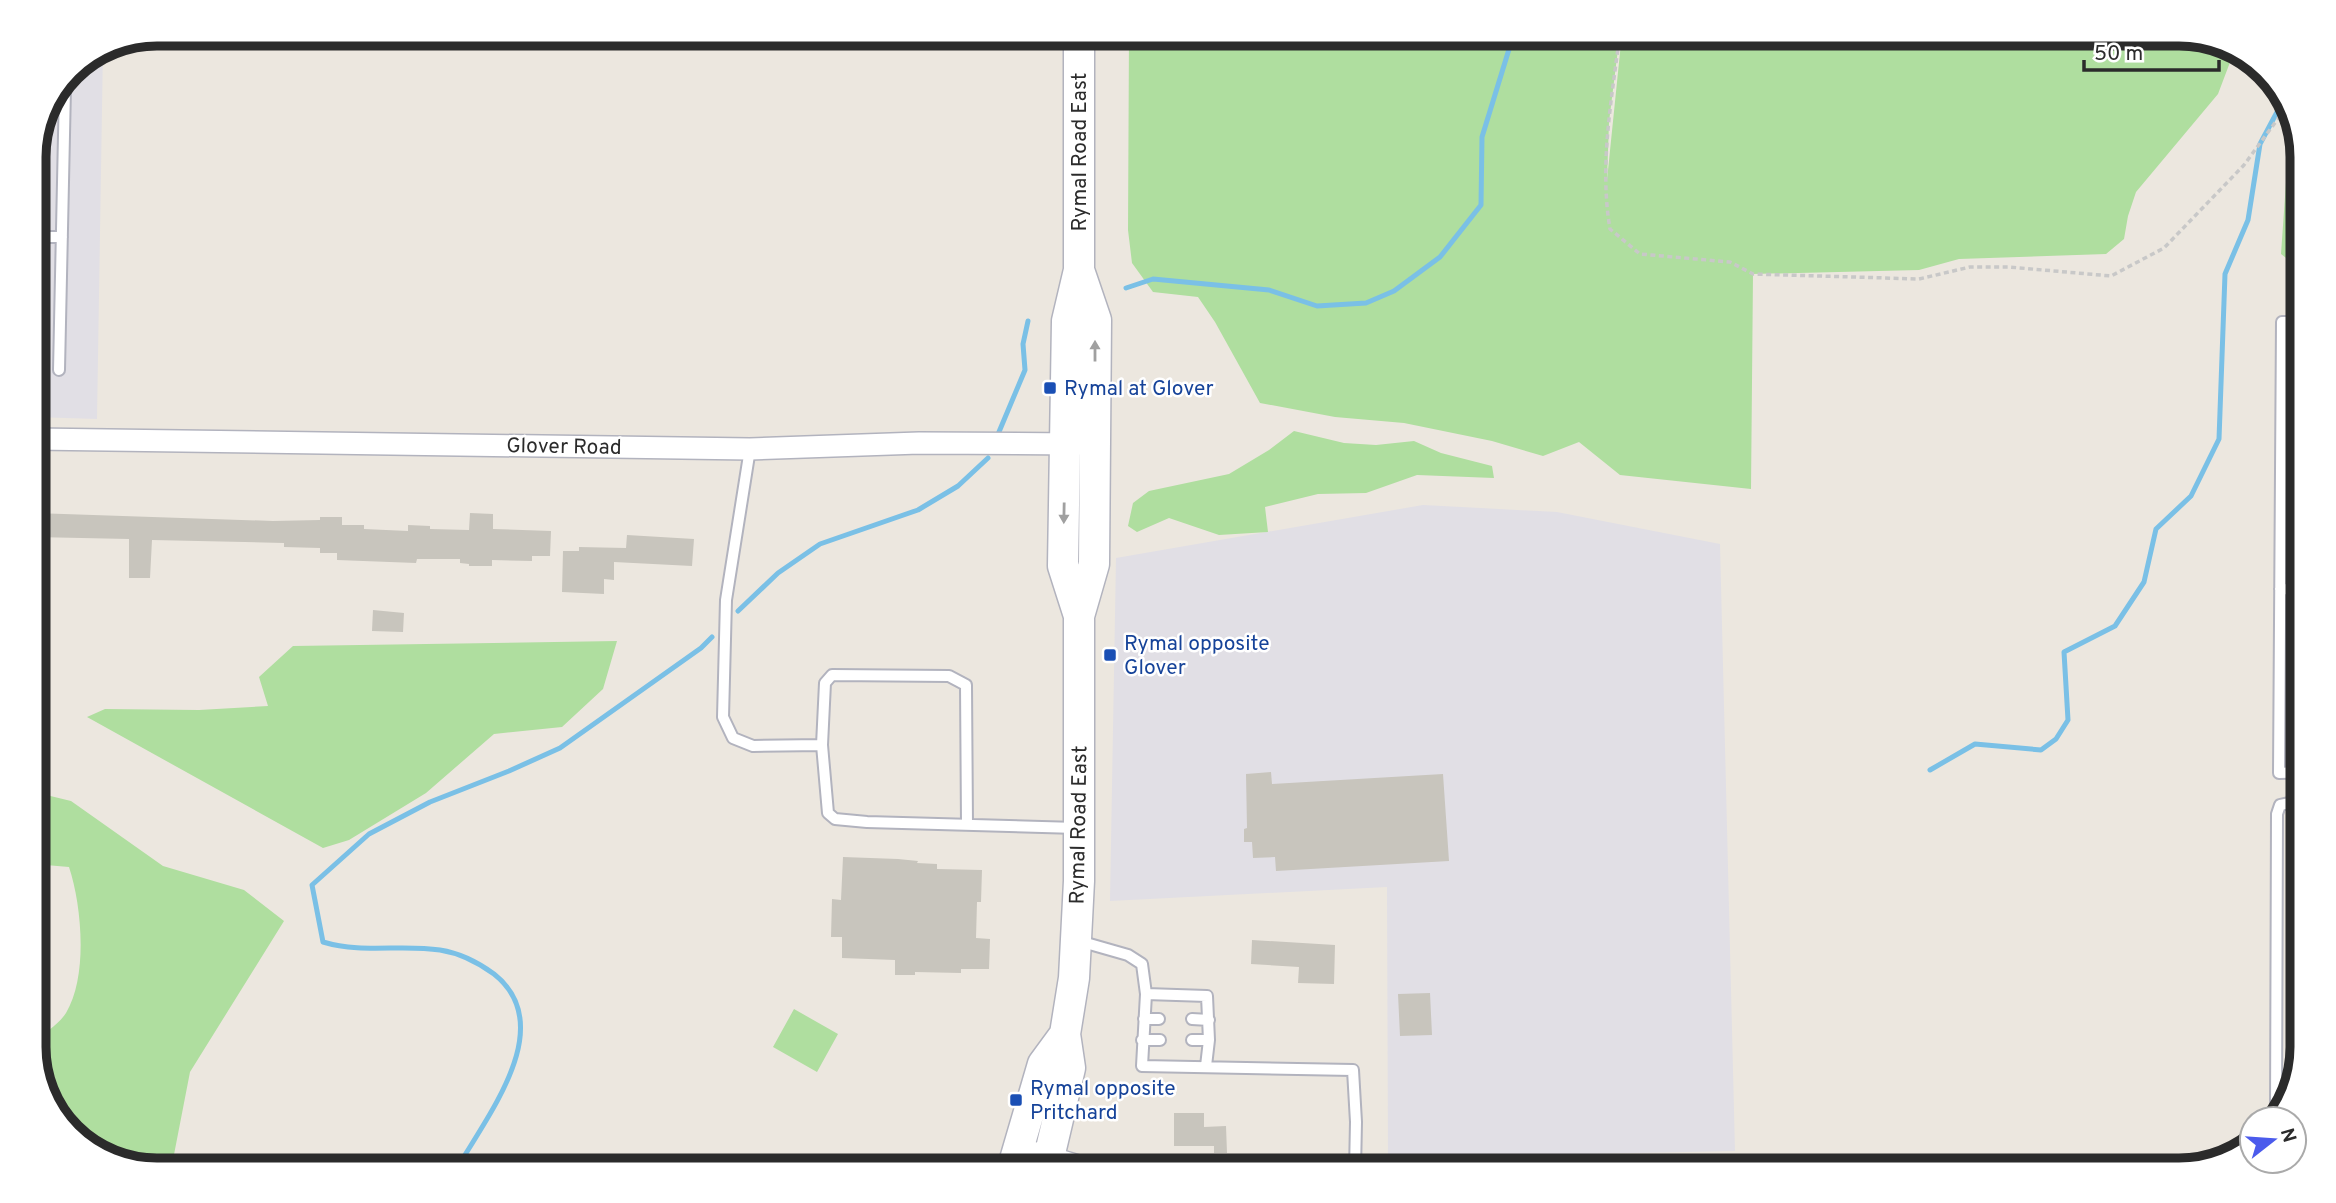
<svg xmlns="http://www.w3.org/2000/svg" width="2336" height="1203" viewBox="0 0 2336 1203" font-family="Overpass,sans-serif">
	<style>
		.industrial { fill: #e1dfe5 }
		.green { fill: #afde9f }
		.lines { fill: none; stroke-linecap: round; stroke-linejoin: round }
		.stream { stroke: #7ac0e6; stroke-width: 5 }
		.building { fill: #c8c5bd }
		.service-casing { stroke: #b2b3be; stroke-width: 14 }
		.minor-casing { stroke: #b2b3be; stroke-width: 24 }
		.secondary-casing { stroke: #b2b3be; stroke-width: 33 }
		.path { stroke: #c8c8c8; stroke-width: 3.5; stroke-dasharray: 5 3.5; stroke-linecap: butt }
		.service { stroke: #fff; stroke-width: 10 }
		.minor { stroke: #fff; stroke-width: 21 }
		.secondary { stroke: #fff; stroke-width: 30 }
		.oneway { fill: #a0a0a0 }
		.transit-dot { fill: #1a4fb4; stroke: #fff; stroke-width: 2.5 }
		.labels { text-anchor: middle; stroke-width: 5; stroke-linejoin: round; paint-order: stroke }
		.street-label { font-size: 21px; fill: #2b2b2b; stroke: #fff }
		.transit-label { font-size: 21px; fill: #164399; stroke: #fff; text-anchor: start }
		.rim { fill: none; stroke: #2b2b2b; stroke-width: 9 }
	</style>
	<rect width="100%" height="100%" fill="#ece7df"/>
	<path class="industrial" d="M103 47 97 419 34 417 33 149 70 69Z
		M1423 505 1557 512 1720 544 1735 1151 1388 1158 1387 887 1110 901 1116 558Z"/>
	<path class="green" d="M1129 33H1620L1609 122 1607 180 1622 33H2179L2234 46 2239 50 2232 57 2218 94 2136 192 2128 216 2124 239 2106 254 1959 259 1919 270 1753 274 1751 489 1620 475 1579 442 1543 456 1492 441 1404 423 1335 417 1260 403 1215 322 1198 297 1153 292 1132 263 1128 230Z
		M2303 149V271L2281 254 2287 168Z
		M1294 431 1344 443 1376 445 1414 441 1441 453 1492 466 1494 478 1417 475 1366 493 1318 494 1265 507 1268 532 1219 535 1169 518 1137 532 1128 526 1133 503 1149 491 1229 474 1269 450Z
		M617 641 603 689 562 727 494 734 426 793 349 840 323 848 87 717 105 709 199 710 268 706 259 677 293 646Z
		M34 792 71 801 163 866 244 890 284 921 190 1072 171 1170H157L102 1157 54 1115 34 1055V1043C43 1034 59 1024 66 1013 88 977 82 906 69 867L34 864Z
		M794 1009 838 1034 817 1072 773 1047Z"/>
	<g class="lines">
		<path class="stream" d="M1126 288 1153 279 1269 290 1317 306 1366 303 1394 291 1440 257 1481 205 1482 137 1514 33
			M996 439 1025 370 1023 344 1028 321
			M738 611 778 573 820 544 918 510 958 486 988 458
			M1930 770 1975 744 2041 750 2056 739 2068 720 2064 652 2115 626 2144 582 2156 529 2191 496 2219 439 2225 274 2248 220 2260 144 2285 97
			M456 1170C486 1117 560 1026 494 974 479 963 459 953 440 950 400 944 363 954 323 942L312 885 369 834 430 802 509 771 560 748 701 648 712 637"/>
	</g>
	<path class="building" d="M34 513 273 521 320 520V517H342V525H364V529L408 531V525L430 526V529L469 530 470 513 493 514V529L551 531 550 556H532V561L492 560V566H469V564L460 563V559H417L416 563 337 560V553H320V548L284 547V543L152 540 150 578H129V539L34 537Z
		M627 535 694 539 692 566 614 562V580L604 579V594L562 592 563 551H579V547L626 548Z
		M373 610 404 613 403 632 372 631Z
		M1271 772 1272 784 1443 774 1449 861 1276 871 1275 857 1253 858 1252 842H1244V829L1247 828 1246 774Z
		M843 857 898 859 918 861 917 863 937 864V869L982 870 981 902H977L976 938 990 939 989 969H961V973L915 972V975H895V960L842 958V937H831L832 899 841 900Z
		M1252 940 1335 945 1334 984 1298 983 1299 967 1251 964Z
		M1430 993 1432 1035 1400 1036 1398 994Z
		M1174 1113H1204V1127L1226 1126 1227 1153H1214V1146H1174Z"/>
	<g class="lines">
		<g class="service-casing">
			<path id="service" d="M33 237H62
				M2303 322H2282L2279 773 2303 772
				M59 370 65 88
				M750 449 726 600 723 717 733 738 753 746 822 745
				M2280 589 2303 590
				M967 824 966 685 949 676 832 675 825 683 822 745 828 813 835 819 867 822 1077 828
				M1079 941 1128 955 1142 964 1146 994
				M1144 1019H1159
				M1192 1019 1209 1020
				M1142 1040H1160
				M1192 1040H1209
				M1206 1066 1209 1040 1207 996 1146 994 1142 1066 1353 1070 1356 1122 1355 1170
				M2276 1117 2277 814 2280 805 2303 800"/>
		</g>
		<g class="minor-casing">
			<path id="minor" d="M34 439 750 449 919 443 1079 444"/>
		</g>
		<g class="secondary-casing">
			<path id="secondary" d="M1079 33V270L1067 321 1063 566 1079 616
				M1029 1156 1076 1170
				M1012 1170 1043 1064 1065 1034
				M1046 1170 1070 1068 1065 1034 1074 978 1079 881V616L1094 564 1096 320 1079 270"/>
		</g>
		<path class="path" d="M1620 33C1612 97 1599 165 1610 229L1640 254 1730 262 1753 274 1919 279 1970 267H2009L2111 276 2164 248 2244 165 2288 105"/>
		<use href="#service" class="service"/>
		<use href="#minor" class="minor"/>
		<use href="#secondary" class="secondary"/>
	</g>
	<defs><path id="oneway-solid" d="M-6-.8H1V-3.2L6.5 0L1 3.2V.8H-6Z" transform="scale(1.75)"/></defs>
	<g class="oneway">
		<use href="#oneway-solid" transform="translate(1095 351) rotate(-90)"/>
		<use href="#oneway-solid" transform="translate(1064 513) rotate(91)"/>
	</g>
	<g class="transit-dot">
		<rect x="1043" y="381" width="14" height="14" rx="3.5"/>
		<rect x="1103" y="648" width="14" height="14" rx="3.5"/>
		<rect x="1009" y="1093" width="14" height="14" rx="3.5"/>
	</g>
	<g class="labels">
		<g class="street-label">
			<text transform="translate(1079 152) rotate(-90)" y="7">Rymal Road East</text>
			<text transform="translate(564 446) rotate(1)" y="7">Glover Road</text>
			<text transform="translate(1078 825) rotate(-89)" y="7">Rymal Road East</text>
		</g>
		<g class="transit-label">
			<text x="1064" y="395">Rymal at Glover</text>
			<text x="1124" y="650">Rymal opposite<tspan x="1124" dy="24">Glover</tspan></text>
			<text x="1030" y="1095">Rymal opposite<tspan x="1030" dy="24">Pritchard</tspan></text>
		</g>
	</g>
	<path d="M0 0H2336V1203H0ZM157 46H2179A111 111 0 0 1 2290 157V1047A111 111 0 0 1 2179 1158H157A111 111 0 0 1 46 1047V157A111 111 0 0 1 157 46Z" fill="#fff" fill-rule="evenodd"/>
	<path class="rim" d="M157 46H2179A111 111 0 0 1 2290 157V1047A111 111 0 0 1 2179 1158H157A111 111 0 0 1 46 1047V157A111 111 0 0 1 157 46Z"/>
	<g transform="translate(2273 1140) rotate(73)"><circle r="33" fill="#ffffff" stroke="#aaaaaa" stroke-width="2"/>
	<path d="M0-5L12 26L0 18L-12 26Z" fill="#4b5bec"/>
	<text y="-10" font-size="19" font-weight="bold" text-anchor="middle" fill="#2b2b2b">N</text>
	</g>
	<path d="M2084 60v10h135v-10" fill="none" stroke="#2b2b2b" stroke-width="3.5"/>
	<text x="2094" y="60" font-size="21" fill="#2b2b2b" stroke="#ffffff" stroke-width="5" paint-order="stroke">50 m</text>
</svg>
